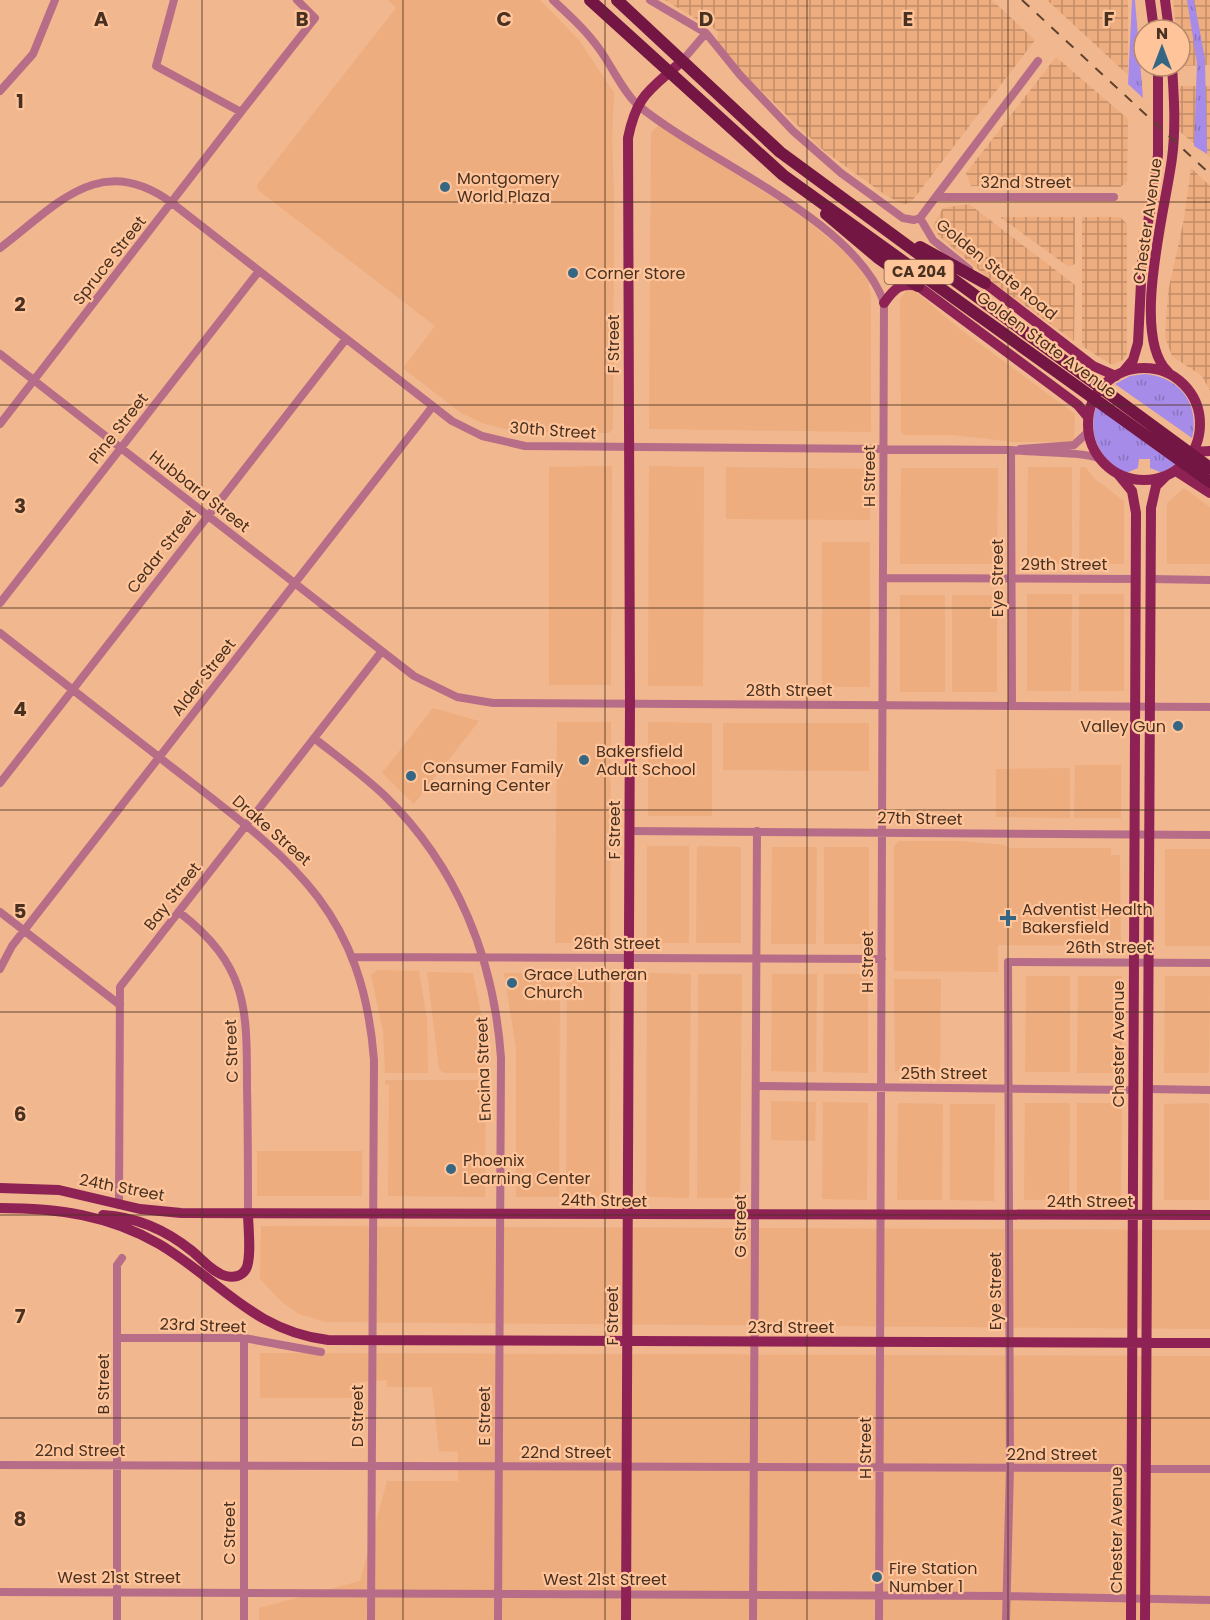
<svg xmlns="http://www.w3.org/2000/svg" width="1210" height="1620" viewBox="0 0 1210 1620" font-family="Poppins,sans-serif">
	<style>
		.built { fill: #edad7f }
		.industrial { fill: url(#industrial-grid) }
		.grass { fill: url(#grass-tufts) }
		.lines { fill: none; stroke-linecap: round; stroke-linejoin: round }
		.minor { stroke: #b76d88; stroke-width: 8 }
		.major { stroke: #8f2255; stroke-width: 10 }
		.highway { stroke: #731643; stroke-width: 12 }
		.rail { stroke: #5e422e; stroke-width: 2; stroke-dasharray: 10 10; stroke-linecap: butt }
		.grid { fill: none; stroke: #483120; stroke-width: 1.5; stroke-opacity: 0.55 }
		.poi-dot { fill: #356784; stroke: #ffc49a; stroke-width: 2 }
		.labels { text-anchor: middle; stroke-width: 4.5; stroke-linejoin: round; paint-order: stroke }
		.shield { fill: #ffc49a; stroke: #7f5d45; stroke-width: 1.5 }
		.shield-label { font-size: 15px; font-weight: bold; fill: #483120 }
		.poi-label { font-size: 16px; fill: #483120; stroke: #ffc49a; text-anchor: start }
		.street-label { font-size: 16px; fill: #483120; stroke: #ffc49a }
		.grid-label { font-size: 20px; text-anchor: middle; font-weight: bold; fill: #483120; stroke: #ffc49a; stroke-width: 4.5; stroke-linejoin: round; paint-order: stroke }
	</style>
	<defs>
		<pattern id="industrial-grid" width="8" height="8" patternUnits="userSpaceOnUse" patternTransform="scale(1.5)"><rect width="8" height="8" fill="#edad7f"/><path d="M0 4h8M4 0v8" fill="none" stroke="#c28d68"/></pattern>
		<pattern id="grass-tufts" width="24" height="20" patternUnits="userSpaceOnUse" patternTransform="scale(1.5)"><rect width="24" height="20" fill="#a78be8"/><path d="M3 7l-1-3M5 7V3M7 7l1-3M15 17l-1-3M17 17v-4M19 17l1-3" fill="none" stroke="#8a72bc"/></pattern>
	</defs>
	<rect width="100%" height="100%" fill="#f1b78e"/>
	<path class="built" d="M388 0H540L579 40 614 93 612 137 614 197 613 429 609 433 517 432 482 423 461 413 403 368 435 326 258 190 257 185 396 8Z
		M659 125 800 215 855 260 868 280 871 298V432L649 429 651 132Z
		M907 290 915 291 960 329 1075 414 1074 442H1014L952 435H905L901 432 900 299Z
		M612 466 611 685H549V467Z
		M649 466 704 467 703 686H648Z
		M726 467 871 469 870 520 726 519Z
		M1028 467H1072V564H1027Z
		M1080 467H1085L1095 479 1124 501V564H1079Z
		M901 468H998L997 564H900Z
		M1184 488 1210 507V564H1167V503Z
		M822 542H870V687H822Z
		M1027 594H1072L1071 691H1027Z
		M1079 594H1124V691H1079Z
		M900 595H945V692H900Z
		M952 595H997V692H952Z
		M433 708 479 721 414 804 382 773Z
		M557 722H611L610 943H555Z
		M648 722 712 723V816H648Z
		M723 723H869V771L723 770Z
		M1075 765H1121V818H1074Z
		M1070 768V818L996 817V769Z
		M899 841H961L1005 845 1008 848H1111V855H1120L1121 943 1117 946 998 945V972L894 971V846Z
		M647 846H689V943H647Z
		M697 846 741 847V943H696Z
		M772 847H817L816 944H771Z
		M824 847H869V944H824Z
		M1165 849H1210V946H1165Z
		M377 970 419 971 427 1019 428 1073H385L383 1031 371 975Z
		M427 972 473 973 482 1018 486 1073H443L439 1069Z
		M504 973H560L559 1197H516V1048Z
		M567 973H610L609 1197H566Z
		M647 973 691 974 689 1198 646 1197Z
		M698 974H742L740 1198H697Z
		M772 974H817L816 1072 771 1071Z
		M824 974H868V1073L823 1072Z
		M1026 976H1070V1072H1025Z
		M1078 976H1122V1073H1077Z
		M1165 976H1210L1209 1073H1164Z
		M894 979H941L940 1071H895Z
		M385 1080H486L485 1197 388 1196 389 1085 385 1084Z
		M771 1101 816 1102 815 1141 771 1140Z
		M823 1102 868 1103 867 1200 822 1199Z
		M898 1103 943 1104 942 1200H897Z
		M1025 1103H1070L1069 1199 1024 1200Z
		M1077 1103H1122L1121 1200H1077Z
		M1209 1103V1200H1164V1104Z
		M950 1104H995L994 1201 950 1200Z
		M257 1151H362V1196H257Z
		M261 1226 1210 1230V1329L325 1322 299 1314 283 1303 260 1279Z
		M260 1353 1210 1356V1620H259V1608L360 1581 387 1481H458V1452L439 1451 432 1387H387V1380L357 1382V1398H260Z"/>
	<path class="industrial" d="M665 0H992L1035 40 912 201 904 205 884 194 823 150 741 71 717 42 718 32 702 18 698 20Z
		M1047 0H1128V75Z
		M1173 0H1210V65L1180 66V30H1176Z
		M1056 57 1128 119 1127 182 1120 187 971 186 966 173Z
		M1180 86H1210V157L1178 130Z
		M1191 168 1210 186V391L1202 376 1172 356 1165 337 1168 292 1184 219Z
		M969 204 1075 285 1074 341 994 283 939 236 933 226 943 208Z
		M1000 217H1075V264L1069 267Z
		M1082 217H1120L1127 224V354L1123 360 1112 365 1082 346Z"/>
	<path class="grass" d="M1132 0H1135L1143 98 1128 84Z
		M1187 0H1194L1205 59 1207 154 1194 146 1197 63Z
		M1145 374C1180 377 1200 404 1192 438L1115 384 1130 376Z
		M1097 405 1176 464 1163 473 1150 468V459H1139L1138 468 1126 473C1100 461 1086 433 1097 405Z"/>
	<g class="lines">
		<path class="minor" d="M174 0 156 66 241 112 315 18 297 0
			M553 0C570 16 587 31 600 50 611 65 625 95 639 106 706 161 856 220 884 303L879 1620
			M650 0 706 33 740 75 793 131 841 173 903 218 914 220 920 218
			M682 61 706 33
			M0 91 33 54 55 0
			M938 197H1114
			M920 218 1038 61
			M920 218 933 240 969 269
			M0 248C57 205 100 150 172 203L452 421 482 436 525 446 1011 450C1032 453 1085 451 1100 459
			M0 354 414 676 457 697 493 703 1210 707
			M0 424 241 112
			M1020 449 1074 445 1088 432
			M1011 450 1012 706
			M883 578 1136 579
			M1151 579 1210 580
			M0 603 259 271
			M0 633C58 678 115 723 173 768 286 856 362 905 374 1060L371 1620
			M314 738C338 757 363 775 385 796 457 866 494 958 501 1058L498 1620
			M0 783 346 339
			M629 831 1210 835
			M0 912 120 1005
			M179 912C248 966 247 1007 247 1089 248 1131 248 1172 248 1213
			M352 957 882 959
			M0 969 12 946 433 406
			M756 1086 1133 1090
			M1148 1089 1210 1090
			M119 1205 120 987 382 651
			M118 1338H244L321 1352
			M0 1465 1131 1468
			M1147 1469H1210
			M0 1592 1006 1596 1210 1600
			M117 1620V1265L122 1258
			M244 1620V1338
			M753 1620 757 831
			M1006 1620 1010 1469 1008 962 1210 963"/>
		<path class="major" d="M1150 0 1154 30
			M1165 0 1169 30
			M985 283 1093 366 1116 376
			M884 303C894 289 900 282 918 286L1078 405 1088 417
			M1088 424a56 56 0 1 1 112 0a56 56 0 1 1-112 0Z
			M1123 372 1133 360 1138 343 1142 263 1158 155V66
			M1168 372C1130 336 1166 207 1172 158 1176 128 1174 96 1172 66
			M1193 452 1210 451
			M1176 471 1210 493
			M1118 474 1132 491 1136 513 1131 1620
			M0 1188 59 1190 140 1209 181 1213C524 1214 867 1215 1210 1215
			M0 1208C57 1208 109 1215 159 1244 220 1280 253 1331 328 1340L1210 1343
			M103 1215C136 1217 166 1230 192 1251 202 1259 213 1273 226 1276 234 1278 242 1276 246 1269 252 1258 248 1226 248 1213
			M626 1620 630 704 628 138C637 93 651 90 682 61
			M1145 1620 1151 508 1156 486 1166 476"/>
		<path class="highway" d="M590 0 783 175 1210 482
			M617 0 780 152 1210 468
			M826 214 877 257 918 286
			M920 247 985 283"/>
		<path class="rail" d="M1022 0 1210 174"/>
	</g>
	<path class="grid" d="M202 0V1620M403 0V1620M605 0V1620M807 0V1620M1008 0V1620M0 202H1210M0 405H1210M0 608H1210M0 810H1210M0 1012H1210M0 1215H1210M0 1418H1210"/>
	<g class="poi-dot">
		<circle cx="445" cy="187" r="6"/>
		<circle cx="573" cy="273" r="6"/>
		<circle cx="1178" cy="726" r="6"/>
		<circle cx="584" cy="760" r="6"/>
		<circle cx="411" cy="776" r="6"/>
		<path d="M1005 909h6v6h6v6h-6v6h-6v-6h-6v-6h6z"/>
		<circle cx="512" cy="983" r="6"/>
		<circle cx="451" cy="1169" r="6"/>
		<circle cx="877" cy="1577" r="6"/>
	</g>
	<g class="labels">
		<rect class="shield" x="884.5" y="260" width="69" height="24" rx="4.5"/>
		<g class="shield-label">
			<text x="919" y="277">CA 204</text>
		</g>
		<g class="poi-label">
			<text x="457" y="184">Montgomery<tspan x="457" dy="18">World Plaza</tspan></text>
			<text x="585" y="279">Corner Store</text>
			<text x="1166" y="732" text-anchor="end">Valley Gun</text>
			<text x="596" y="757">Bakersfield<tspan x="596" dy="18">Adult School</tspan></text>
			<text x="423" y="773">Consumer Family<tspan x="423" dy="18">Learning Center</tspan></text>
			<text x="1022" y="915">Adventist Health<tspan x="1022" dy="18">Bakersfield</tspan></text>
			<text x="524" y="980">Grace Lutheran<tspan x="524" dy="18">Church</tspan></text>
			<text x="463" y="1166">Phoenix<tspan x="463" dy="18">Learning Center</tspan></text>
			<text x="889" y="1574">Fire Station<tspan x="889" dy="18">Number 1</tspan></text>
		</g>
		<g class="street-label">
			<text x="1026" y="188">32nd Street</text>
			<text transform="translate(1147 221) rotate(-82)" y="6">Chester Avenue</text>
			<text transform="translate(109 260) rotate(-52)" y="6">Spruce Street</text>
			<text transform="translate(997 269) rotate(39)" y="6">Golden State Road</text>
			<text transform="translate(613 344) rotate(-90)" y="6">F Street</text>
			<text transform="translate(1047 344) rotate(36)" y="6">Golden State Avenue</text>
			<text transform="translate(118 428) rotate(-52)" y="6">Pine Street</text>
			<text transform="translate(553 430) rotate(4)" y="6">30th Street</text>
			<text transform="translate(869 476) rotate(-90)" y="6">H Street</text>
			<text transform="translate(200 491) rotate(38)" y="6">Hubbard Street</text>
			<text transform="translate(161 551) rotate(-52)" y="6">Cedar Street</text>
			<text x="1064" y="570">29th Street</text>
			<text transform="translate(997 578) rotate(-90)" y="6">Eye Street</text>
			<text transform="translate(203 677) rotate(-52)" y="6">Alder Street</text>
			<text x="789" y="696">28th Street</text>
			<text transform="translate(920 818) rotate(1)" y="6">27th Street</text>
			<text transform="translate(272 830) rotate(41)" y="6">Drake Street</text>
			<text transform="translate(614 830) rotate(-90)" y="6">F Street</text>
			<text transform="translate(172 896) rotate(-52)" y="6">Bay Street</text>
			<text x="617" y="949">26th Street</text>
			<text x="1109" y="953">26th Street</text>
			<text transform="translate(867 962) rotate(-90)" y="6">H Street</text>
			<text transform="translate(1118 1044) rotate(-90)" y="6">Chester Avenue</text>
			<text transform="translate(231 1051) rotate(-92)" y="6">C Street</text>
			<text transform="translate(483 1069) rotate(-92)" y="6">Encina Street</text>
			<text x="944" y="1079">25th Street</text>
			<text transform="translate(122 1187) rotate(11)" y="6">24th Street</text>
			<text transform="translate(604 1200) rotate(1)" y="6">24th Street</text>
			<text x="1090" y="1207">24th Street</text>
			<text transform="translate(740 1226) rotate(-90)" y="6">G Street</text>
			<text transform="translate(995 1291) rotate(-90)" y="6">Eye Street</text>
			<text transform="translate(612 1316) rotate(-90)" y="6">F Street</text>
			<text transform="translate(203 1325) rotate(2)" y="6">23rd Street</text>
			<text x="791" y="1333">23rd Street</text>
			<text transform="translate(103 1384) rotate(-90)" y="6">B Street</text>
			<text transform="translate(357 1416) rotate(-90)" y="6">D Street</text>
			<text transform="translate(484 1416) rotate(-90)" y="6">E Street</text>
			<text transform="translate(865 1448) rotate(-90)" y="6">H Street</text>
			<text x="80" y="1456">22nd Street</text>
			<text x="566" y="1458">22nd Street</text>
			<text x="1052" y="1460">22nd Street</text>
			<text transform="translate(1116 1530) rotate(-90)" y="6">Chester Avenue</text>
			<text transform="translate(229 1533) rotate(-90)" y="6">C Street</text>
			<text x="119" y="1583">West 21st Street</text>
			<text x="605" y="1585">West 21st Street</text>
		</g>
	</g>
	<g class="grid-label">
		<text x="101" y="26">A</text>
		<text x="302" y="26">B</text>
		<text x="504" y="26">C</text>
		<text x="706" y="26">D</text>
		<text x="908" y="26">E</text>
		<text x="1109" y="26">F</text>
		<text x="20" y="108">1</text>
		<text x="20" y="311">2</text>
		<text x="20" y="513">3</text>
		<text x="20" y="716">4</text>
		<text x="20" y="918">5</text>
		<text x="20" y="1121">6</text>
		<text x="20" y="1323">7</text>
		<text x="20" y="1526">8</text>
	</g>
	<g transform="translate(1162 48)"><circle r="28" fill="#ffc49a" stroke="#b68969" stroke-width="1.5"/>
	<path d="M0-4.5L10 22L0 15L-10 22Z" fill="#356784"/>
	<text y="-9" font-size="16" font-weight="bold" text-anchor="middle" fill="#483120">N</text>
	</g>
</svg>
